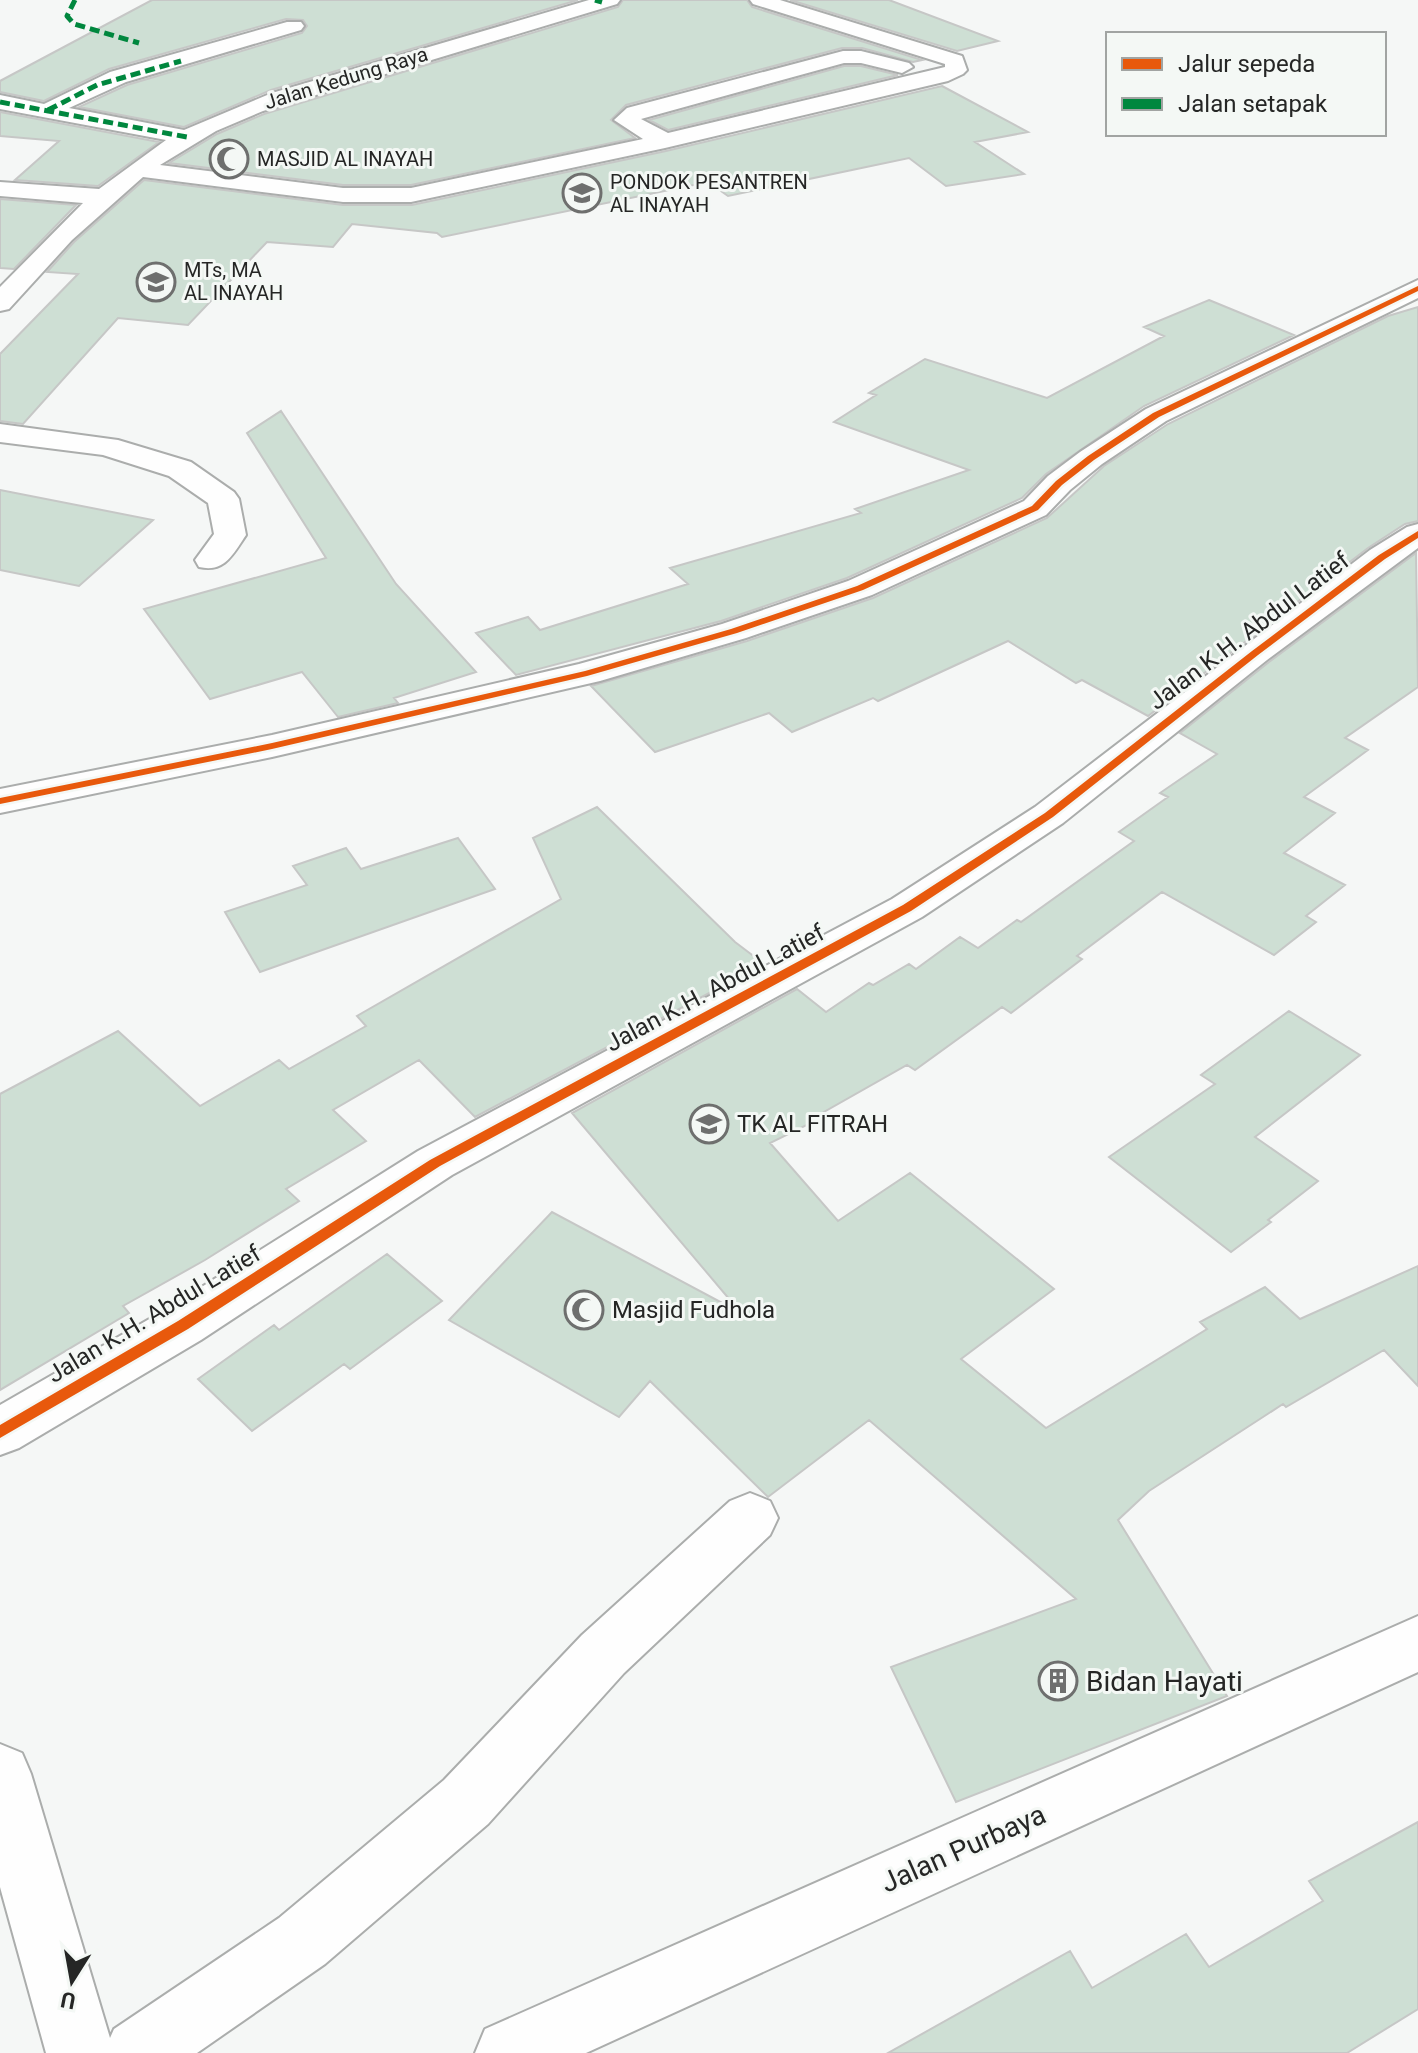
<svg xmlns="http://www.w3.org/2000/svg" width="1418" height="2053" viewBox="0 0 1418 2053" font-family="Roboto,sans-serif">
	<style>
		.building { fill: #cedfd4; stroke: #c6c7c6; stroke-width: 2 }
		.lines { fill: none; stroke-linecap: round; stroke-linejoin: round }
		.minor-casing { stroke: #abadac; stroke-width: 4 }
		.minor { fill: #fefefe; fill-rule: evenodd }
		.quiet { stroke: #00873e; stroke-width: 5; stroke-dasharray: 10 5; stroke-linecap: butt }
		.cycleway-casing { stroke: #f4f8f5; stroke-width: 5 }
		.cycleway { fill: #e8590c; fill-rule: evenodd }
		.labels { text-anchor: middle; stroke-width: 6; stroke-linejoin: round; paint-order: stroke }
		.far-street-label { font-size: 20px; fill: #252625; stroke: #f4f8f5 }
		.far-poi-label { font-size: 20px; fill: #252625; stroke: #f4f8f5; text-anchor: start }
		.street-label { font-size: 24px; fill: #252625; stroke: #f4f8f5 }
		.poi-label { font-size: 24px; fill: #252625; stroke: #f4f8f5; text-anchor: start }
		.near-poi-label { font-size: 28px; fill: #252625; stroke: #f4f8f5; text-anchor: start }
		.near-street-label { font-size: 28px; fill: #252625; stroke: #f4f8f5 }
	</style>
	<rect width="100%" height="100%" fill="#f5f7f6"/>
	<path class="building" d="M152 0H578L271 90 184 127 79 107 127 85 302 33 307 26 303 20 286 19 109 69 44 101 0 92V81Z
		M623 0H747L752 7 922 60 913 62 862 48H842L626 105 611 120 635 138 411 185H343L169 163 217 134 264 114 618 7Z
		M790 0H889L998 41 957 51Z
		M844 66H861L898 75 668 130 649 120Z
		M942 86 1028 132 975 142 1024 174 946 186 909 158 728 196 708 182 442 237 437 233 352 224 333 247 267 242 188 325 118 318 23 424 0 421V354L78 274 47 272 74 242 144 180 343 205H412L666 151Z
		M0 112 159 142 98 186 15 180 59 141 0 136Z
		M0 199 76 205 14 269 0 268Z
		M1209 300 1294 335 1144 406 1046 474 1022 498 847 578 721 621 516 675 476 633 528 617 540 630 688 584 670 568 861 513 855 509 969 470 834 422 876 395 869 393 925 359 1047 398 1164 336 1144 327Z
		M1418 307V521L1405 524 1368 548 1148 716 1082 680 1076 683 1008 641 878 701 873 698 792 732 769 713 655 752 591 686 747 641 873 598 1047 518 1104 466 1168 424 1388 316Z
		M281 411 396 584 476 672 394 698 398 703 338 717 302 672 210 699 144 609 326 558 247 433Z
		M0 490 153 520 79 586 0 570Z
		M1416 553 1418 687 1345 738 1368 750 1304 797 1335 813 1284 853 1345 885 1306 916 1316 922 1274 955 1162 892 1077 956 1082 959 1011 1013 1002 1007 915 1070 907 1065 824 1112 827 1115 770 1143 838 1221 910 1173 1054 1289 961 1359 1046 1428 1207 1329 1200 1322 1265 1287 1300 1319 1418 1266V1386L1384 1350 1286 1407 1283 1404 1149 1491 1118 1520 1227 1696 956 1802 891 1667 1076 1599 869 1420 768 1497 650 1381 619 1417 449 1320 552 1212 741 1313 572 1113 797 989 826 1012 869 983 873 985 909 964 916 969 960 937 978 948 1017 920 1021 922 1134 841 1119 832 1168 797 1160 793 1217 754 1180 733 1269 662Z
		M597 807 735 942 764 964 475 1117 419 1060 333 1110 366 1141 286 1189 299 1201 205 1260 123 1306 129 1313 0 1390V1094L118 1031 200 1106 279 1060 289 1069 366 1026 357 1016 561 899 533 838Z
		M458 838 495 889 260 972 225 912 307 885 293 866 346 848 361 869Z
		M1289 1011 1360 1055 1255 1137 1318 1181 1268 1220 1271 1222 1231 1252 1109 1157 1215 1084 1201 1075Z
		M387 1254 442 1301 350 1369 344 1364 252 1431 198 1379 274 1325 279 1330Z
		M1418 1822V2009L1347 2053H888L1070 1951 1092 1988 1186 1934 1209 1967 1323 1901 1309 1881Z"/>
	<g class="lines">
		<g class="minor-casing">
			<path id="minor" d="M589 0H620L617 4 263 111 216 131 160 165 343 188H411L643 139 614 120 627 108 843 51H861L909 63 913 67 902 73 861 63H844L641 119 668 133 945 67V64L753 4 750 0H780L962 56 967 70 963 74 948 81 665 148 411 202H343L143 177 72 240 9 309 0 311V287L83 203 0 196V182L99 189 166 140 0 109V95L44 104 110 72 287 22H301L304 26 301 30 126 82 69 108 184 130 272 93Z
				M1418 280V298L1166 421 1102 464 1070 490 1046 515 872 595 746 638 600 681 272 757 0 813V789L272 735 579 664 722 624 848 581 1024 501 1048 476 1080 452 1146 409Z
				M0 424 118 440 191 462 234 492 239 499 246 535C233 554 225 573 199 567L195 560 214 534 208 503 169 476 103 455 0 442Z
				M1418 524V548L1267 660 1063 823 922 917 452 1175 201 1340 19 1448 0 1455V1405L165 1310 418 1151 892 899 1035 807 1370 550 1407 527Z
				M750 1493 770 1501 778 1518 770 1535 624 1673 488 1824 325 1964 197 2053H46L0 1887V1744L22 1753 31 1774 110 2038 114 2029 279 1918 444 1780 582 1635 730 1501Z
				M1418 1616V1672L586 2053H475L485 2029Z"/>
		</g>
		<use href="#minor" class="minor"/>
		<path class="quiet" d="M75 0 67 16 74 24 139 43
			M595 0 602 2
			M0 102 187 137
			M48 110 97 85 181 61"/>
		<g class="cycleway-casing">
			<path id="cycleway" d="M1418 286V291L1159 417 1094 460 1062 485 1038 510 863 590 737 633 587 676 272 749 0 804V798L272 743 585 671 731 629 857 586 1032 506 1056 481 1088 456 1153 413Z
				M1418 531V538L1385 559 1258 655 1053 817 911 911 440 1166 188 1329 0 1438V1425L178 1321 430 1160 903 905 1045 813 1252 651 1379 555Z"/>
		</g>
		<use href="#cycleway" class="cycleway"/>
	</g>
	<defs>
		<g id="mosque-ring" transform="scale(2)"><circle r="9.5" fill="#f4f8f5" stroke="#6e6f6e" stroke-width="1.5"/><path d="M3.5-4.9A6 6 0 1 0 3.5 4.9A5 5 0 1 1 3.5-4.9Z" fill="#6e6f6e"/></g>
		<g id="school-ring" transform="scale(2)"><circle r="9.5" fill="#f4f8f5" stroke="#6e6f6e" stroke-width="1.5"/><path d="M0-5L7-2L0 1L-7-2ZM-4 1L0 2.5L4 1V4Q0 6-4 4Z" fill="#6e6f6e"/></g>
		<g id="building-ring" transform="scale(2)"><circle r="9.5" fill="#f4f8f5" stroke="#6e6f6e" stroke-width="1.5"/><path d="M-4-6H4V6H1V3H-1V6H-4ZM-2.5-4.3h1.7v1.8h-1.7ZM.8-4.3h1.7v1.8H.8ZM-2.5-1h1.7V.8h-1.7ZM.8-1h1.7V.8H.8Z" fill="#6e6f6e"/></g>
	</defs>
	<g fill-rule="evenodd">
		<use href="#mosque-ring" x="229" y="159"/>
		<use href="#school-ring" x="582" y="193"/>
		<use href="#school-ring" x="156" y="282"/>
		<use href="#school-ring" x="709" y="1124"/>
		<use href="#mosque-ring" x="584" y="1310"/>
		<use href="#building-ring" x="1058" y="1681"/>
	</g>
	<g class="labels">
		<g class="far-street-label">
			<text transform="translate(346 78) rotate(-17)" y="7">Jalan Kedung Raya</text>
		</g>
		<g class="far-poi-label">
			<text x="257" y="166">MASJID AL INAYAH</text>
			<text x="610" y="189">PONDOK PESANTREN<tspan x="610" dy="23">AL INAYAH</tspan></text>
			<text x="184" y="277">MTs, MA<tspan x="184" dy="23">AL INAYAH</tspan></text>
		</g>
		<g class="street-label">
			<text transform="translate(1249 631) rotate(-37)" y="8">Jalan K.H. Abdul Latief</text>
			<text transform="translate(715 988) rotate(-28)" y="8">Jalan K.H. Abdul Latief</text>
			<text transform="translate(154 1314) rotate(-31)" y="8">Jalan K.H. Abdul Latief</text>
		</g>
		<g class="poi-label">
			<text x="737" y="1132">TK AL FITRAH</text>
			<text x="612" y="1318">Masjid Fudhola</text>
		</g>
		<g class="near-poi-label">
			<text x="1086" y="1691">Bidan Hayati</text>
		</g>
		<g class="near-street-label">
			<text transform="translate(963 1848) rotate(-24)" y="10">Jalan Purbaya</text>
		</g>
	</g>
	<rect x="1106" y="32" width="280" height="104" fill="#f4f8f5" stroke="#a1a4a2" stroke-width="2"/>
	<rect x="1122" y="58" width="40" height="12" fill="#e8590c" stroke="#a1a4a2" stroke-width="2"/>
	<text x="1178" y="72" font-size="24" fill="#252625">Jalur sepeda</text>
	<rect x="1122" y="98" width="40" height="12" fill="#00873e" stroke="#a1a4a2" stroke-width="2"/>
	<text x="1178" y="112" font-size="24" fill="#252625">Jalan setapak</text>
	<g transform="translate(72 1981) rotate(191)" stroke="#f4f8f5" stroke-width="6" paint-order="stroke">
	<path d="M0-6L14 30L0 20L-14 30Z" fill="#252625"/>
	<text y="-12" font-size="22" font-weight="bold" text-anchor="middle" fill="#252625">U</text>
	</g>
</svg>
